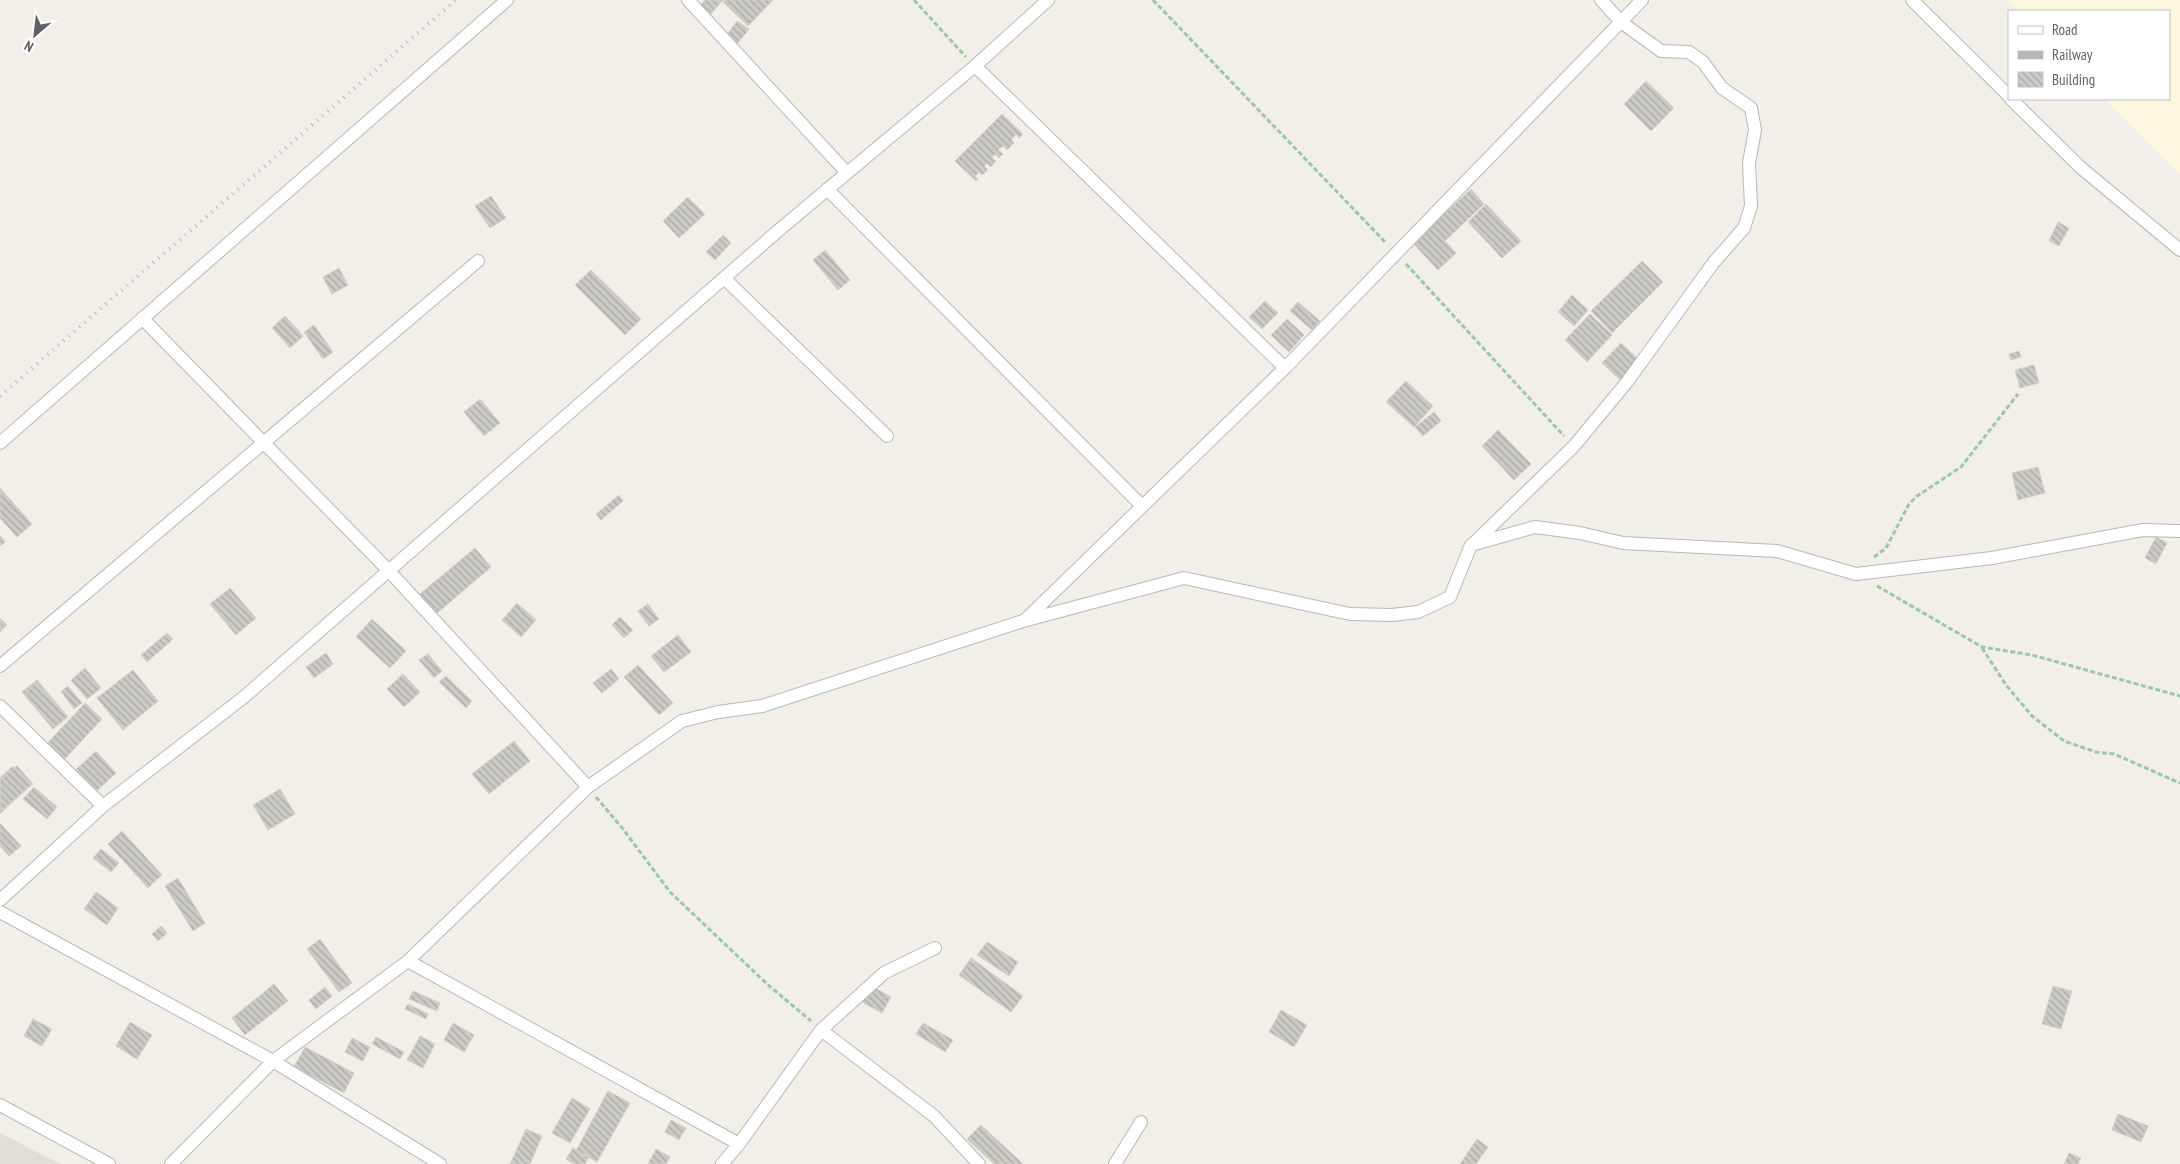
<svg xmlns="http://www.w3.org/2000/svg" width="2180" height="1164" viewBox="0 0 2180 1164" font-family="'PT Sans Narrow',sans-serif">
	<style>
		.commercial { fill: #fef7e0 }
		.education { fill: #e1ded6 }
		.building { fill: url(#building-back-hatch); stroke: #d6d1c6 }
		.lines { fill: none; stroke-linecap: round; stroke-linejoin: round }
		.minor-casing { stroke: #b5b8bc; stroke-width: 14 }
		.path { stroke: #9cc7a9; stroke-width: 3; stroke-dasharray: 5 2.5; stroke-linecap: butt }
		.minor { stroke: #fff; stroke-width: 12 }
		.rail { stroke: #b6b7b8; stroke-width: 4; stroke-dasharray: 1 6; stroke-linecap: butt }
	</style>
	<defs>
		<pattern id="building-back-hatch" width="6" height="6" patternUnits="userSpaceOnUse" patternTransform="scale(1.25)"><rect width="6" height="6" fill="#cccac5"/><path d="M-1 5l2 2M0 0l6 6M5-1l2 2" fill="none" stroke="#a9a8a4"/></pattern>
	</defs>
	<rect width="100%" height="100%" fill="#f1efe8"/>
	<path class="commercial" d="M2007 0H2180V174L2105 99H2169V11H2018Z"/>
	<path class="education" d="M0 1133 60 1164H0Z"/>
	<path class="building" d="M705 0H720L722 1 711 14 701 5Z
		M721 0H773L748 26Z
		M737 21 749 29 737 44 726 36Z
		M1646 81 1674 108 1651 131 1624 104Z
		M1002 114 1023 134 1019 138 1016 134 1011 140 1014 143 1007 150 1003 146 998 150 1003 154 999 158 995 154 992 158 996 161 991 167 987 163 984 166 988 170 982 175 979 172 975 176 978 179 976 181 955 161Z
		M1471 189 1484 204 1445 241 1456 253 1438 270 1413 243Z
		M491 196 506 218 490 228 475 206Z
		M688 197 705 214 679 238 663 221Z
		M1486 204 1521 241 1502 258 1468 222Z
		M2058 222 2069 228 2059 246 2049 241Z
		M723 235 731 243 715 260 706 252Z
		M825 250 850 280 838 290 813 260Z
		M1642 261 1663 282 1612 333 1591 311Z
		M339 268 348 285 332 294 323 277Z
		M591 270 641 319 625 335 575 285Z
		M1572 295 1588 310 1574 326 1558 312Z
		M1265 301 1278 313 1262 329 1249 317Z
		M1298 302 1320 321 1312 330 1290 311Z
		M1590 314 1612 335 1587 362 1565 340Z
		M285 316 303 336 290 348 272 328Z
		M1287 319 1304 335 1289 352 1271 335Z
		M314 325 333 352 323 359 304 332Z
		M1621 343 1639 360 1620 380 1602 363Z
		M2019 351 2021 357 2011 360 2009 354Z
		M2034 365 2039 383 2020 388 2015 370Z
		M1406 381 1433 406 1414 427 1386 402Z
		M480 399 500 423 484 436 464 412Z
		M1434 412 1441 421 1423 436 1415 427Z
		M1498 430 1531 464 1514 480 1482 446Z
		M2038 467 2045 493 2018 500 2012 473Z
		M0 488 32 524 17 537 0 518Z
		M619 495 623 501 601 520 596 514Z
		M0 535 5 542 0 546Z
		M2156 537 2167 543 2156 564 2145 558Z
		M475 548 491 567 436 614 420 594Z
		M230 588 256 618 236 635 210 604Z
		M517 603 536 620 521 637 502 620Z
		M648 604 659 619 649 626 638 611Z
		M620 617 633 630 624 638 612 625Z
		M0 618 7 625 0 632Z
		M372 619 406 651 390 668 356 637Z
		M0 621 5 627 0 631Z
		M167 633 173 639 147 662 141 655Z
		M678 635 691 652 664 672 651 656Z
		M326 653 333 664 314 678 306 667Z
		M428 654 442 671 434 678 419 660Z
		M638 665 673 703 659 715 624 677Z
		M85 668 101 688 87 699 71 680Z
		M611 669 619 679 602 693 593 683Z
		M133 670 158 701 123 730 97 698Z
		M403 674 420 692 404 707 387 689Z
		M446 676 472 701 466 708 439 682Z
		M37 680 68 717 53 729 22 692Z
		M37 682 67 716 54 727 25 693Z
		M68 686 82 703 74 709 61 691Z
		M85 703 102 719 59 765 42 749Z
		M514 741 530 761 489 794 472 774Z
		M96 751 116 773 91 796 71 774Z
		M13 766 31 784 0 814V778Z
		M17 766 33 784 0 812V780Z
		M34 787 57 807 47 819 23 799Z
		M280 789 295 814 268 830 253 805Z
		M0 823 21 846 9 856 0 846Z
		M122 831 162 875 148 888 108 844Z
		M101 849 119 863 111 872 93 858Z
		M178 878 205 923 193 931 165 886Z
		M96 892 118 908 107 925 84 909Z
		M161 926 167 933 158 941 152 934Z
		M320 939 352 983 339 992 307 949Z
		M987 942 1018 962 1009 976 977 955Z
		M971 958 1023 996 1011 1012 959 975Z
		M274 984 288 1001 245 1035 232 1018Z
		M871 986 891 997 882 1013 862 1002Z
		M2053 986 2072 991 2061 1029 2042 1024Z
		M325 987 332 996 316 1009 309 1000Z
		M413 991 440 1003 437 1011 409 999Z
		M408 1004 428 1014 426 1019 405 1009Z
		M1281 1010 1307 1025 1294 1047 1269 1032Z
		M33 1019 52 1029 42 1046 24 1036Z
		M130 1022 152 1035 137 1059 116 1046Z
		M453 1023 474 1035 464 1052 444 1040Z
		M923 1023 953 1040 945 1052 916 1034Z
		M420 1036 435 1044 423 1068 407 1060Z
		M376 1037 404 1052 400 1059 372 1044Z
		M352 1038 370 1047 363 1061 345 1052Z
		M305 1047 354 1073 344 1093 294 1067Z
		M608 1091 630 1103 597 1162 576 1151Z
		M572 1098 590 1109 570 1143 552 1133Z
		M2118 1114 2148 1126 2141 1142 2112 1130Z
		M671 1120 686 1128 679 1140 665 1132Z
		M981 1125 1022 1163V1164H994L967 1139Z
		M526 1129 542 1136 530 1164H510Z
		M1477 1139 1488 1147 1476 1164H1460Z
		M573 1148 589 1157 585 1164H574L566 1159Z
		M656 1149 670 1157 666 1164H648Z
		M2069 1153 2081 1158 2078 1164H2064Z"/>
	<g class="lines">
		<g class="minor-casing">
			<path id="minor" d="M688 0 847 173
				M1912 0 2009 96
				M975 66 1285 368
				M2011 99 2080 167 2180 250
				M827 189 1142 506
				M724 278 887 436
				M142 318 389 571 588 787
				M0 443 507 0
				M1474 543 1574 446 1627 382 1714 262 1744 228 1751 206 1749 163 1755 130 1751 108 1722 88 1703 62 1689 52 1661 51 1621 22 1601 0
				M1025 620 1285 368 1642 0
				M0 666 478 261
				M0 706 103 806
				M0 900 103 806 244 697 779 230 975 66 1048 0
				M0 912 273 1061 440 1164
				M408 961 739 1144
				M821 1030 934 1116 979 1164
				M0 1105 109 1164
				M171 1164 273 1061 408 961 588 787 682 721 718 712 762 706 1023 621 1184 578 1350 614 1392 615 1418 612 1450 597 1471 545 1535 527 1580 533 1623 543 1777 551 1856 574 1992 558 2143 530 2180 531
				M722 1164 739 1144 821 1030 884 973 935 948
				M1115 1164 1141 1122"/>
		</g>
		<path class="path" d="M914 0 966 57
			M1153 0 1386 243
			M1406 264 1564 436
			M1874 557 1886 548 1909 504 1917 496 1961 467 2018 394
			M1877 586 1982 647 2032 655 2180 696
			M1982 648 2006 685 2032 716 2064 741 2096 752 2114 754 2180 783
			M596 797 623 829 670 892 767 984 811 1021"/>
		<use href="#minor" class="minor"/>
		<path class="rail" d="M0 396 456 0"/>
	</g>
	<rect x="2008" y="10" width="162" height="90" fill="#ffffff" stroke="#bfc1c3"/>
	<rect x="2018" y="26" width="25" height="8" fill="#ffffff" stroke="#bfc1c3"/>
	<text x="2052" y="35" font-size="15" fill="#5f6368">Road</text>
	<rect x="2018" y="51" width="25" height="8" fill="#b6b7b8" stroke="#bfc1c3"/>
	<text x="2052" y="60" font-size="15" fill="#5f6368">Railway</text>
	<rect x="2018" y="72" width="25" height="15" fill="url(#building-back-hatch)" stroke="#bfc1c3"/>
	<text x="2052" y="85" font-size="15" fill="#5f6368">Building</text>
	<g transform="translate(35 35) rotate(208)" stroke="#ffffff" stroke-width="4" paint-order="stroke">
	<path d="M0-4L9 19L0 12L-9 19Z" fill="#5f6368"/>
	<text y="-8" font-size="14" font-weight="bold" text-anchor="middle" fill="#5f6368">N</text>
	</g>
</svg>
